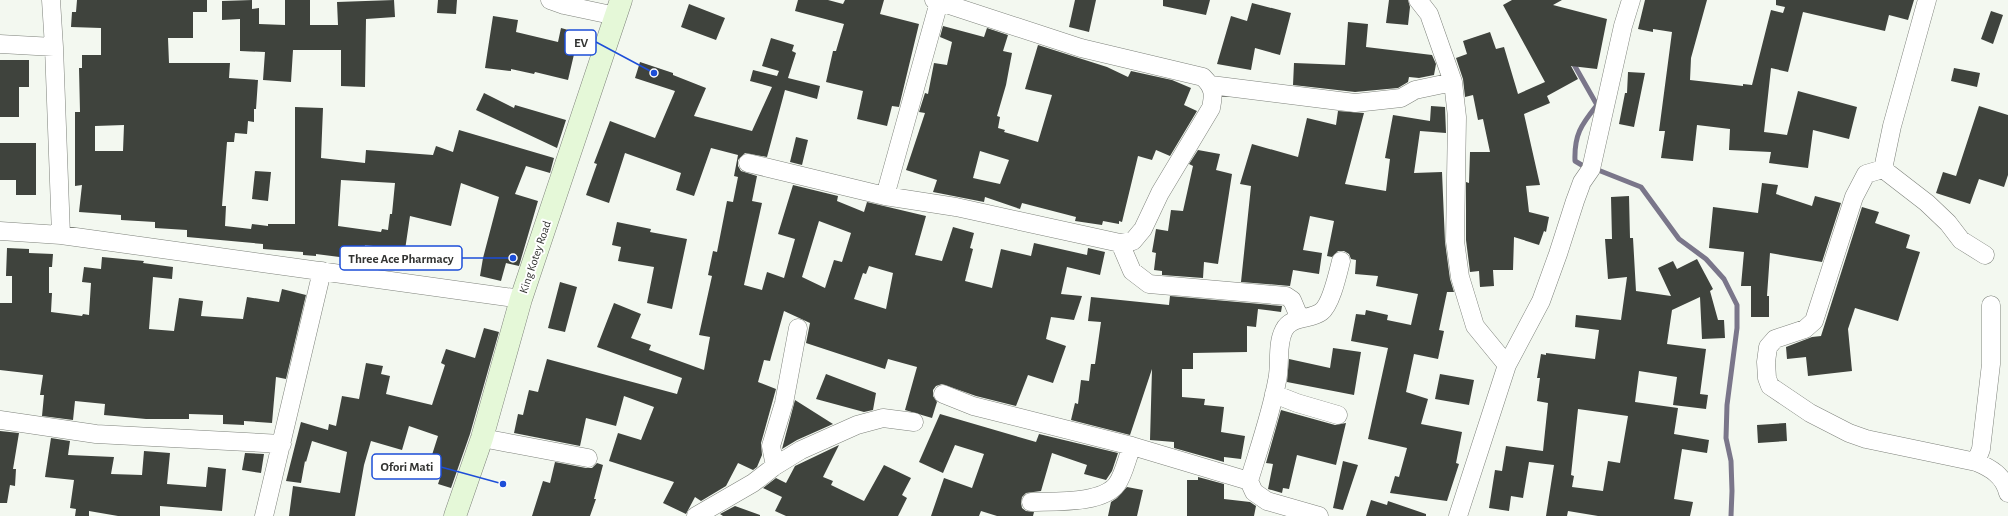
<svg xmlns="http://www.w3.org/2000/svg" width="2008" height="516" viewBox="0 0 2008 516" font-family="'Alegreya Sans',sans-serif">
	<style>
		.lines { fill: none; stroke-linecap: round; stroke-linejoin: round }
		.stream { stroke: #7a768a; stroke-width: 5 }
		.building { fill: #3f433d; fill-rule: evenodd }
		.street-casing { stroke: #7e827b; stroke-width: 19 }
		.secondary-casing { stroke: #7e827b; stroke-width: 23 }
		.street { stroke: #fff; stroke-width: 18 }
		.secondary { stroke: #e5f8d8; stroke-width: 22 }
		.labels { text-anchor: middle; stroke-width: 4; stroke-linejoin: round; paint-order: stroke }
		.street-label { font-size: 12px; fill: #333432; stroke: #fff }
		.leader { fill: none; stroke: #1d4ed8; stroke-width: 1.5 }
		.callout-dot { fill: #1d4ed8; stroke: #fff; stroke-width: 1.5 }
		.callout { fill: #fff; stroke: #1d4ed8; stroke-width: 1.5 }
		.callout-label { font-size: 13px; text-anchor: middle; font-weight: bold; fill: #333432 }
	</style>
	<rect width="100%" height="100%" fill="#f3f8f0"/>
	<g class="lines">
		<path class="stream" d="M1572 61 1597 105C1581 125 1574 135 1575 161L1585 167 1598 170 1641 187 1679 239 1706 259 1724 279 1737 305V328L1727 405 1726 438 1731 461 1732 491 1731 516"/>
	</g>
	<path class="building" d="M77 0H207V12H193V38H168L169 63H230L229 78 258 80 256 109H254V122L248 121 247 134 235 133 234 142H227L222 206H226L225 226 251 229 252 224 268 226V224H295V107L323 108 321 158 365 163 366 150 433 155 436 146 453 152 459 130 554 158 550 173 526 166 515 194 538 201 519 266 506 263 501 281 480 276 483 258 499 197 461 183 451 226 410 216 405 250 365 245 363 260 316 254V256L303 255V252L263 249V244L187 237V230L155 228V222L121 220V215L79 212 82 185 75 186V112H80L79 68H82V55H101V28L71 27 72 12H76ZM124 125 123 151H95V126ZM341 180 395 183 392 214H390L388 230 382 229 381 232 338 226Z
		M252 0V9L259 8V24L285 25V0H310V25H338L337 2 394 0 395 17 366 19 365 87 341 86V50H293L291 82 263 80 265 52 240 51V19L222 20V1Z
		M438 0H457L456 14 437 13Z
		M798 0H828L843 4 845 0H884L880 14 919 24 899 107 892 106 887 126 857 119 863 91 826 82 833 51H836L844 24 795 11Z
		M1075 0H1096L1089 32 1069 27Z
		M1163 0H1210L1206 15 1163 6Z
		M1389 0H1408L1410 7 1408 25 1386 23Z
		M1512 0H1562L1553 5 1607 19 1597 69 1571 66 1578 79 1547 96 1550 103 1524 114 1540 185 1526 186 1529 212 1549 217 1546 232 1544 231 1539 245 1514 237 1513 270H1493L1494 286 1480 287 1479 271 1470 272 1466 240V182L1469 183 1470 152H1490L1483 119 1478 120 1473 95 1465 97 1463 79 1456 58 1467 54 1463 41 1490 32 1496 49 1504 47 1518 94 1545 82 1503 5Z
		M1645 0H1707L1691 58 1690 80 1743 86V84L1752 85 1771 10 1783 13 1785 7 1776 5V0H1914L1908 20 1889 15 1885 31 1803 12 1788 72 1771 68 1764 132 1787 135 1798 91 1857 107 1849 139 1813 130 1808 168 1769 163 1771 152 1729 150 1730 129 1697 125 1693 161 1661 158 1665 131H1659L1672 32 1653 29V32L1638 29Z
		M1252 3 1291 13 1280 55 1255 48 1251 70 1217 64 1231 16 1247 21Z
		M689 4 725 18 716 40 681 27Z
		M1991 11 2003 15 1993 44 1981 39Z
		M493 16 518 20 516 32 558 42 561 28 579 33 568 80 535 72 534 74 511 69V71L485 68Z
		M1348 22 1368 24 1366 47 1432 55 1436 64 1434 75 1419 78 1409 77 1408 82 1398 88 1355 92 1293 85 1294 63 1345 65Z
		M943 26 984 37 987 28 1008 35 1003 51 1012 53 1006 85 997 116 1000 117 998 128 1005 130 1004 132 1038 142 1052 95 1025 89 1038 45 1107 67 1128 77 1131 71 1172 80 1191 88 1184 105 1197 111 1170 156 1156 150 1152 160 1138 156 1122 222 1119 221V224L1103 221 1102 225 1075 221 1076 217 1022 203 1020 209 985 197 984 202 933 192 937 180 906 170 925 113 919 112 925 93 928 94 934 63 947 65 952 42 940 37ZM980 151 1009 160 1000 184 973 178Z
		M771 38 794 45 792 51 796 53 788 78 820 86 817 99 785 90 767 157 745 153 738 160V166L741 171 757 176 752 201 762 203 744 285 762 290 767 272 784 278 795 239 778 234 793 185 838 196 837 201 864 212 867 202 926 216 915 255 942 261 953 227 974 233 970 248 973 249 965 281 992 288 1001 249 1031 256 1034 243 1087 255 1088 248 1105 252 1100 275 1067 267 1061 294 1082 296 1074 320 1051 317 1046 339 1066 346 1053 383 1028 375 1016 406 976 396 942 384 936 386 933 390V396L937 402 932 418 905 410 917 367 888 359 885 369 806 343 810 323 784 311 770 361 764 360 758 382 776 389 761 443 762 455 757 467 753 470 738 463 726 486 701 501 695 497 686 514 663 503 674 482 609 461 618 433 641 440 654 407 624 396 616 426 586 418 580 446 514 433 518 414 523 415 529 390 538 392 547 359 677 394 682 378 597 347 614 303 641 314 631 338 651 345 649 350 704 370 710 337 699 335 712 276 708 275 713 251 717 252 727 201 733 202 738 177 734 176 738 155 711 148 694 196 676 190 681 173 625 153 609 203 586 195 597 164 594 163 610 121 655 138 675 91 635 78 640 62 673 73V75L706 88 694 116 752 131 772 87 750 81 753 70 777 76 779 71 762 66ZM819 221 851 233 842 262 834 260 825 288 802 277ZM869 266 893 273 886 309 854 299 863 273 866 274Z
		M0 60H29V87H19V117H0Z
		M1954 68 1980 73 1977 87 1951 81Z
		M1628 72 1645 73 1634 127 1619 124 1625 93H1627Z
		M484 93 514 108 515 105 566 120 557 148 476 110Z
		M1431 106 1445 107 1446 133 1420 131 1414 173 1442 172 1445 242 1450 279 1454 292H1447L1439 330 1444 331 1438 359 1414 354 1406 392 1428 399 1421 424 1462 432 1456 463 1459 464 1447 501 1390 493 1395 476 1399 477 1407 448 1368 439 1388 348 1351 341 1356 314 1365 315 1366 310 1388 315 1387 320 1411 325 1418 294 1376 286 1378 276 1355 274 1356 260 1351 259 1349 254 1344 251H1338L1332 257 1327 256 1334 221 1310 216 1303 250 1322 253 1319 274 1293 270 1290 286 1241 282 1251 186 1240 184 1252 144 1298 157 1307 118 1336 125 1338 111 1364 113 1345 184 1386 191 1390 159 1385 158 1393 115 1430 121Z
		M1979 106 2008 115V175L2004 187 1979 179 1970 204 1936 193 1943 172 1956 176Z
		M796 137 808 140 802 165 790 162Z
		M0 143H36V195H16V180H0Z
		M1198 150 1220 154 1216 170 1232 174 1218 264 1204 262 1203 278 1162 275V271L1154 270 1156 253 1152 252 1156 229 1168 231 1171 210 1183 211 1193 166 1189 164Z
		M255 171 271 172 268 201 252 199Z
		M1762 183 1778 185 1776 194 1812 206 1815 196 1841 203 1822 262 1770 253 1767 296H1769V317H1751V286H1741L1744 252 1709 248 1713 207 1758 213Z
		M1629 196 1630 238H1633L1636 291 1671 296 1658 268 1673 261 1677 269 1697 259 1713 289 1710 291 1718 320H1724L1725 338 1702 339 1700 297 1672 310 1667 344 1706 349 1700 394 1708 395 1706 409 1673 405 1677 377 1639 371 1635 402 1678 408 1674 434 1709 440 1707 453 1682 449 1674 499 1693 502 1690 516H1598L1568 511 1567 516H1546L1554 465 1529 462 1523 498 1511 496 1509 511 1489 508 1495 470 1502 471 1506 446 1543 451 1548 403 1537 401 1540 378H1537L1541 354 1546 355V353L1595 359 1599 330 1575 327 1576 315 1621 320 1627 277 1608 279 1605 239H1612L1611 197ZM1578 409 1628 416 1620 463 1608 461 1603 491 1572 487 1574 476 1571 475Z
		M1862 207 1879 212 1875 223 1910 235 1906 248 1920 252 1898 321 1855 308 1848 329 1852 371 1808 376 1806 357 1787 359 1786 347 1812 337 1821 336Z
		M617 222 651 229 650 232 687 239 672 309 647 303 654 267 618 261 621 247 612 245Z
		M7 248 29 249V253L53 254 52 267H49V293H52L51 312 82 316 83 314 89 315 91 283 82 282 84 267 101 269 102 257 144 261 143 263 173 267 172 279 153 277 149 329 174 331 179 298 203 301 201 316 243 319 247 297 279 302 282 289 306 295 286 379 276 377 272 423 244 421V425L223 424V415L189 414V419H146L104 415 105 404 75 401 73 420 42 416 44 395H40L43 375 0 370V303H12V276H6Z
		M560 282 577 287 565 332 548 328Z
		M1170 296 1282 306 1281 312 1258 309 1256 327 1247 326V352L1193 353V369H1182V397L1205 399 1204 405 1224 407 1221 432 1245 436 1241 459 1224 457V462L1174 448V442L1150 440 1152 369 1130 435 1071 420 1075 403 1078 404 1081 380 1089 381 1091 364H1095L1101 322 1088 321 1091 297 1169 305Z
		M484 328 499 332 470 434 451 488 438 484 440 478 426 474 438 436 409 426 402 450 371 441 364 465 355 516H289L293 486 340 493 347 452 312 441 306 462 305 461 301 483 286 481 301 422 328 430 329 424 336 426 342 396 359 399 366 363 383 366 381 374 390 376 386 394 432 405 445 365 441 363 446 349 475 358Z
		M1333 348 1361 352 1354 395 1287 382 1289 359 1330 368Z
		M826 374 876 393 873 410 864 412 816 399Z
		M1440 374 1474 380 1469 405 1435 399Z
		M795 400 833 424 797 440 782 449Z
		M1281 410 1335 425 1346 423 1336 465 1297 455 1289 489 1283 488 1282 493 1268 489 1273 464 1266 463Z
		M940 414 1036 442 1039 434 1118 453 1112 471 1106 480 1084 474 1087 465 1052 453 1041 491 1026 493 1022 497 1021 503 1022 508 1026 511 1034 512 1033 516H997L981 511 979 516H931L944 478 972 488 984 454 955 445 943 473 919 462Z
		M1786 423 1787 441 1758 443 1757 425Z
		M0 431 19 433 13 469H16L15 486 10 485 7 503H0Z
		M51 438 70 441 68 455 114 457 111 474 142 475 144 451 170 453 167 484 206 487 208 467 226 469 222 511 160 506V516H118L89 511V516H75L76 509 70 508 74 480 45 477Z
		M839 445 823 477 833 481 831 485 864 501 884 465 911 478 902 495 907 498 898 516H786L775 511 782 497 763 488 776 478 786 483 795 466Z
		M245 453 264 454 261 473 242 470Z
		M1343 461 1358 465 1343 510 1333 508Z
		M555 462 586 468H592L597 463 603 465 594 499H596L590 516H532L543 481 550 483Z
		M1198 477 1224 484V499L1250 502 1256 506 1254 516H1187V480H1198Z
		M1127 487 1143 490 1137 516H1108L1111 502 1117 498Z
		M1371 500 1387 505 1388 501 1426 514V516H1366Z
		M735 506 760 515V516H723L720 514Z"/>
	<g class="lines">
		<g class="street-casing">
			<path id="street" d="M51 0 54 47
				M550 0 564 5 616 16
				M1418 0 1429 14 1453 82 1457 117 1455 241 1460 277 1475 326 1507 365
				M1927 0 1892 126 1883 169 1866 174 1854 197 1814 321 1805 329 1775 339 1768 347 1766 362 1767 378 1770 386 1810 413 1849 433 1866 439 1976 462C1991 468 2004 476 2008 493
				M0 44 54 47 61 235
				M1211 85 1355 103 1401 98 1415 90 1453 82
				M748 163 885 196 956 207 1120 243 1133 241 1143 229 1160 193 1211 108C1214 94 1214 88 1203 77L1081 48 934 0
				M1883 169 1927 203 1948 223 1961 240 1985 255
				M885 196 939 2
				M0 231 61 235 521 299
				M1120 243 1132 271 1149 284 1286 296 1292 300 1300 319
				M943 394 973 406 1132 446 1249 481 1254 492 1267 501 1319 516
				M1274 394 1297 403 1338 415
				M0 420 96 434 282 444
				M482 438 588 458
				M1976 462 1981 449 1991 364V305
				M775 466 771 446 784 403 798 328
				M1249 481C1259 448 1271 414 1277 381 1281 365 1276 345 1284 330 1291 316 1310 320 1321 312 1331 305 1338 273 1341 261
				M1031 502C1054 501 1103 504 1117 484 1124 474 1127 458 1132 446
				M264 516 322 271
				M696 516 753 483 775 466 801 450 857 425 883 418 914 422
				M1458 516 1507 365 1541 301 1558 254 1575 201 1582 182 1591 169 1623 26 1631 0"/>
		</g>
		<g class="secondary-casing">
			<path id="secondary" d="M455 516 482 438 521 299 621 0"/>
		</g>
		<use href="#street" class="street"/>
		<use href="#secondary" class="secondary"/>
	</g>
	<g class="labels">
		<g class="street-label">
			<text transform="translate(535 257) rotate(-71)" y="4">King Kotey Road</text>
		</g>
	</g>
	<path class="leader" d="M654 73L596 42M513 258L462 258M503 484L441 467"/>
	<g class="callout-dot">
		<circle cx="654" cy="73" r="4"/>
		<circle cx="513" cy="258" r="4"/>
		<circle cx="503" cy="484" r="4"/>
	</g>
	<g class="callout">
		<rect x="565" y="30" width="31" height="25" rx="4"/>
		<rect x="340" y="246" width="122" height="24" rx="4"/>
		<rect x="372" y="454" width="69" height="25" rx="4"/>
	</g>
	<g class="callout-label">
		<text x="581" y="47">EV</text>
		<text x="401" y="263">Three Ace Pharmacy</text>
		<text x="407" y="471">Ofori Mati</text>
	</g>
</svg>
